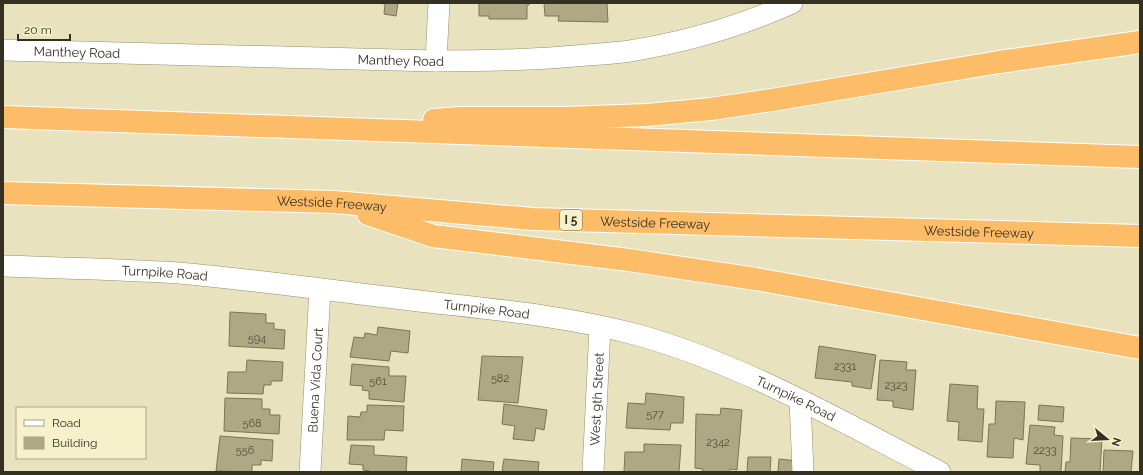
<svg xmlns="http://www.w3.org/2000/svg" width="1143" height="475" viewBox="0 0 1143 475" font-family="Raleway,sans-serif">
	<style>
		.building { fill: #aea885; stroke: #7b7554 }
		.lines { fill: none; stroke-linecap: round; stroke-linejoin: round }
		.minor-casing { stroke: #96906e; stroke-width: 22 }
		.highway-casing { stroke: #fff; stroke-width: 24 }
		.minor { stroke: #fff; stroke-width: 21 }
		.highway { stroke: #fdbc67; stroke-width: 22 }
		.labels { text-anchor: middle; stroke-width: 3.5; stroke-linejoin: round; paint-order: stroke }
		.number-label { font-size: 11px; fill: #524f3c }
		.shield { fill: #f6f0cb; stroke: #6e6a55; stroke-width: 1 }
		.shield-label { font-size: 12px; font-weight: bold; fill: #343123 }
		.street-label { font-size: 13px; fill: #343123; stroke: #f6f0cb }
	</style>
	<rect width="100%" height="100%" fill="#e9e2be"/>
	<path class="building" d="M378 3H398L396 16 384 14 385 4Z
		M479 3H529V5H527V19H489V16H479Z
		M544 3H607L608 22 558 21 559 16H545Z
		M230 312 266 314V323H274V329L285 330 284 349 229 346Z
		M378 327 410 331 408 353 391 351 389 361 350 357 354 337 364 338 365 333 377 335Z
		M819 346 876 355 871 389 852 386V382L815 378Z
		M482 356 523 357 518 403 478 400Z
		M247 360 283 362 282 381H271V385H264L263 394 227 393 228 372H246Z
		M880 360 907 362 906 370H916L913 410 893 407V401L877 400Z
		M352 364 389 367V376H406L404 402 369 399V391L362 390 363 386 350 385Z
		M950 384 978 386 977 409H984L982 442 958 440 959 422 947 421Z
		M646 393 684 397 683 423H671L670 430 626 428 628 403 645 404Z
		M225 398 262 399V409H270V415H280L279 434 224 431Z
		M996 401 1025 402 1023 440 1014 438 1013 458 987 457 989 424H995Z
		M504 404 547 410 544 430 536 428 534 441 513 439 515 426 502 424Z
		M367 405 404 406 403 431 385 430 384 440H347L348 416 360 417 361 412H367Z
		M1039 405 1064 407 1063 422 1038 420Z
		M721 408 742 410 737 470 730 469V472H702L703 469 695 468 696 414 720 415Z
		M1030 425 1055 427 1054 435 1063 436 1061 472H1040V465L1026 464Z
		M220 436 273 440 272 461 261 460V465H252V472L216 471Z
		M1071 438 1102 439 1100 472H1065L1066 462H1070Z
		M644 444 681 445 679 472H624L625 452H644Z
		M351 445 374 446V455L407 457 406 472H370V471L363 470V465L349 464Z
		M1104 450 1133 451 1131 472H1103Z
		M748 457H771L770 472H747Z
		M462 459 494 462 493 472H461Z
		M504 459 539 462 538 472H505L502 470Z
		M779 459 798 461 797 472H778Z"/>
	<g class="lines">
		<g class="minor-casing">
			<g id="minor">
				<path id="s1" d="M3 50 436 61C487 61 537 60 587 55 601 54 616 53 630 51 685 42 741 26 792 3"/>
				<path d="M436 61 439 3"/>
				<path id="s2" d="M3 266C61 268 120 269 179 273 256 280 334 291 411 300 487 309 564 315 638 335 745 365 842 422 940 472"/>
				<path d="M800 400 803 472"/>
				<path id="s3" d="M310 472 320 289"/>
				<path id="s4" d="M593 472 600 327"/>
			</g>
		</g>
		<g class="highway-casing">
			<g id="highway">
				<path d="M3 117 1140 157"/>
				<path d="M434 120 460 118H565L647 115 711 109 772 100 999 62 1140 42"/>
				<path id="s5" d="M3 193 334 202 533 219 1140 236"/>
				<path d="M368 214 433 236 629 260 756 279 1140 348"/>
			</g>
		</g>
		<use href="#minor" class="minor"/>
		<use href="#highway" class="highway"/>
	</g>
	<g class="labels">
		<g class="number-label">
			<text x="257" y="342">594</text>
			<text x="845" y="370">2331</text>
			<text x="500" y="382">582</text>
			<text x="378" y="385">561</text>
			<text x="896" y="389">2323</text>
			<text x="655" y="418">577</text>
			<text x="252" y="427">568</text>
			<text x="718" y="446">2342</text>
			<text x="245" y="454">556</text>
			<text x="1045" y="454">2233</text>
		</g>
		<rect class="shield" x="560" y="210" width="22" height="20" rx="3"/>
		<g class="shield-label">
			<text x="571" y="224">I 5</text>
		</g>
		<g class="street-label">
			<text dy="5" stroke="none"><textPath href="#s1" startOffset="74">Manthey Road</textPath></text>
			<text dy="5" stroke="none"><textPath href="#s1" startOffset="398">Manthey Road</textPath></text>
			<text dy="5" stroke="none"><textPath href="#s5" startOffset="329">Westside Freeway</textPath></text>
			<text dy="5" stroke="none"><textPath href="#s5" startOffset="653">Westside Freeway</textPath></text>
			<text dy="5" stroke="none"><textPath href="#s5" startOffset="977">Westside Freeway</textPath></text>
			<text dy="5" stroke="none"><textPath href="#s2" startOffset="162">Turnpike Road</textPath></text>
			<text dy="5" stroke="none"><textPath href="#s2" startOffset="486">Turnpike Road</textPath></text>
			<text dy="5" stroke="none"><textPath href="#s3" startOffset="92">Buena Vida Court</textPath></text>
			<text dy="5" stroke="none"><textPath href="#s4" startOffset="73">West 9th Street</textPath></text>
			<text dy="5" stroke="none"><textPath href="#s2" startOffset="810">Turnpike Road</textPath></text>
		</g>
	</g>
	<rect width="1143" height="475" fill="none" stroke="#343123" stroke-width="8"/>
	<rect x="16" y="407" width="130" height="52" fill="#f6f0cb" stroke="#a8a488"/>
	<rect x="24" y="420" width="20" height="6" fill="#ffffff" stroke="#a8a488"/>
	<text x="52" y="427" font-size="12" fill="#343123">Road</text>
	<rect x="24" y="437" width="20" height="12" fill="#aea885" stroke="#a8a488"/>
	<text x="52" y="447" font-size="12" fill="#343123">Building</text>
	<g transform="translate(1107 439) rotate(108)" stroke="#f6f0cb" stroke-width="3" paint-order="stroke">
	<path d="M0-3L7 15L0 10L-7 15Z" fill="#343123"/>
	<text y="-6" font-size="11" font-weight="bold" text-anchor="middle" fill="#343123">N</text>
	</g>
	<path d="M18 34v6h52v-6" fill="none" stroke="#343123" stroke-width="2"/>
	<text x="24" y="34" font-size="12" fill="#343123" stroke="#f6f0cb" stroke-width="3" paint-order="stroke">20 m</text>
</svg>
